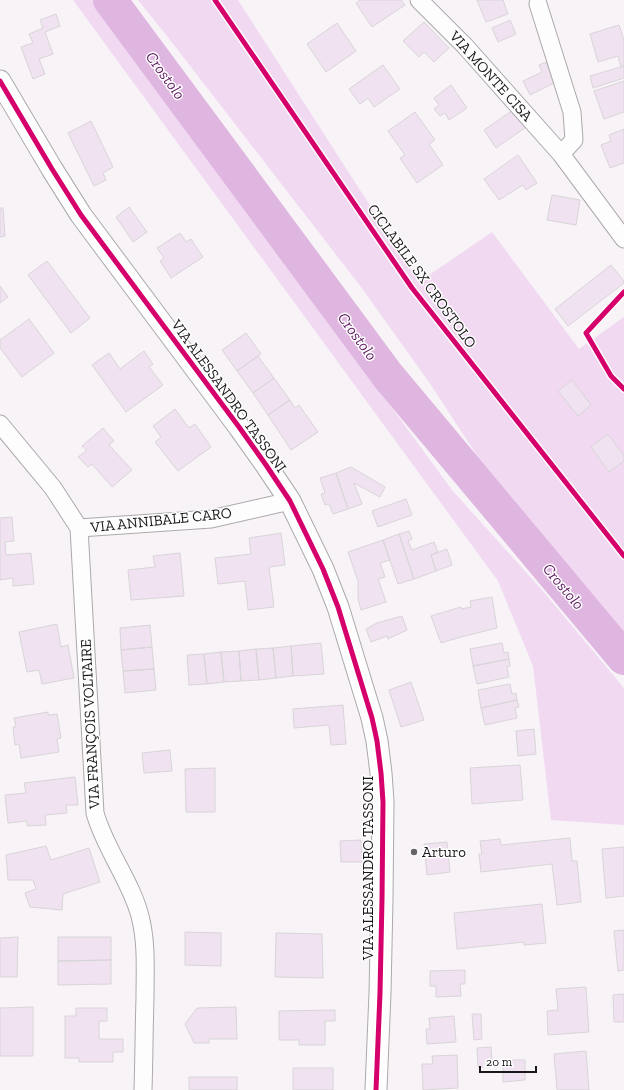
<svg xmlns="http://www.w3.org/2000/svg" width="624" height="1090" viewBox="0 0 624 1090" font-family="'Zilla Slab',serif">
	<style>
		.green { fill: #f2d9f2 }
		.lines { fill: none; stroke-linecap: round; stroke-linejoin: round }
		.river { stroke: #dfb6e0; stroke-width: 34 }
		.building { fill: #f0e2f0; stroke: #d8d5d8 }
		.minor-casing { stroke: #aca9ac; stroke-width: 19 }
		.tertiary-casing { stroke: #aca9ac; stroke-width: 23 }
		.minor { stroke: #fefdfe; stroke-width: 17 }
		.tertiary { stroke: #fefdfe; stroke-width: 21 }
		.cycleway-casing { stroke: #fff; stroke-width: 8 }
		.cycleway { stroke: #d6006c; stroke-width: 5 }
		.poi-dot { fill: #676467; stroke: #fff; stroke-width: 1.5 }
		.labels { text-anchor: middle; stroke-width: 3; stroke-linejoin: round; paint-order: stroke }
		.street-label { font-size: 15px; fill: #1a171a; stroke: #fff }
		.poi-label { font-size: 15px; fill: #1a171a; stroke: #fff; text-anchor: start }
		.water-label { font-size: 16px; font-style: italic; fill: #5f1b62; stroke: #fff }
	</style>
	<rect width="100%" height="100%" fill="#f7f3f7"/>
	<path class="green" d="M73 0H94L452 490 542 590 624 688V825L551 820 533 666 498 581Z
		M138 0H238L419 282 492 232 579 349 624 317V650L504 497 431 385 361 287 167 36Z"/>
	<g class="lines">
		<path class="river" d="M110 0 388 376 624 658"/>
	</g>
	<path class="building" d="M360 0H401L405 5 372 27 356 3Z
		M477 0H503L508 14 486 22Z
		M56 14 60 26 45 32 53 54 39 59 45 74 33 79 21 47 33 43 29 34 43 28 40 20Z
		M510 20 516 34 498 42 492 28Z
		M424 22 449 48 434 62 424 52 419 57 403 41Z
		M337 23 356 51 326 72 307 44Z
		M619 25 624 40V66L621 67 618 56 598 62 590 34Z
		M546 62 554 83 530 95 523 81 542 72 539 65Z
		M383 65 400 89 374 107 368 98 360 104 349 89Z
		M624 66V78L593 88 590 76Z
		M624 81V112L604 119 594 91Z
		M451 85 467 108 449 120 445 113 440 116 434 109 439 105 434 98Z
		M513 110 525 128 496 148 484 130Z
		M415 112 435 140 429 144 443 165 417 183 400 158 405 155 388 131Z
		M91 121 113 167 103 173 106 180 94 186 68 133Z
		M624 129V163L610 168 601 145 611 141 609 135Z
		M518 155 537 183 526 190 523 185 499 200 484 179Z
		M552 195 580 200 576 225 547 220Z
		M129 207 147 232 133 242 116 217Z
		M0 208H3L5 236 0 237Z
		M180 233 186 242 191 239 203 257 171 278 160 261 164 258 157 248Z
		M47 261 90 318 71 333 28 275Z
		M611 265 624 281V283L568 326 555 309Z
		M0 286 8 297 0 303Z
		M29 319 54 353 22 377 0 348V340Z
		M246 333 261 354 237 371 222 350Z
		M144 351 153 364 149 367 163 385 126 412 92 365 109 353 120 369Z
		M258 356 274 378 253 393 237 371Z
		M274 378 290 400 268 415 253 393Z
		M572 380 591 405 578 416 558 391Z
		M290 400 295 408 299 405 318 432 291 450 268 415Z
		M175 409 189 428 195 424 211 447 178 471 155 442 161 437 153 426Z
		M103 428 114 441 109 445 132 470 112 487 92 464 88 467 78 457 87 450 82 446Z
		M608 434 624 456V461L609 472 591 447Z
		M351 467 385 487 380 497 354 483 362 504 348 509 336 473Z
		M336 473 348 509 333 514 329 504 325 505 321 494 325 493 320 478Z
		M406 499 412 515 378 527 372 511Z
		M12 517 14 541 5 542 6 555 31 553 34 584 13 586V578L0 580V518Z
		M409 531 412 539 408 541 412 550 434 542 438 552 431 555 436 571 414 579 399 534Z
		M281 533 285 565 269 567 274 607 248 610 245 581 218 584 215 558 251 554 249 538Z
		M399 534 414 579 398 584 383 540Z
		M383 540 390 560 380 563 385 577 378 579 386 602 361 610 358 599V581L348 552Z
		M447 549 452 565 436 571 431 555Z
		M180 553 184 596 131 600 128 570 155 567 153 556Z
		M492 597 497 628 461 637 441 643 431 616 461 607V609L471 607 470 601Z
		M402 616 407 630 388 639 387 636 371 642 366 629 377 623Z
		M57 624 61 647 68 645 74 678 42 684 39 670 27 672 19 632Z
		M150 625 152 647 121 650 120 628Z
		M321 643 324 674 293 676 291 646Z
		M502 643 504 653 508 652 509 659 473 666 470 649Z
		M291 646 293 676 276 678 273 648Z
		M152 647 154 669 123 671 121 650Z
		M273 648 276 678 259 680 256 649Z
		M256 649 259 680 241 681 239 651Z
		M239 651 241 681 224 682 221 652Z
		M221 652 224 682 207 684 204 654Z
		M204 654 207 684 189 685 187 655Z
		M509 659 510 666 507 667 509 677 477 684 473 666Z
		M154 669 156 690 125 693 123 671Z
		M411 682 424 720 401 727 389 690Z
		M510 684 512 694 516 693 517 700 481 708 478 690Z
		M517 700 519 707 515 708 517 718 485 725 481 708Z
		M343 705 346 744 331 745 329 725 294 728 293 709Z
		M48 712V715L57 714 61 738 57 739 59 752 21 758 19 744 15 745 13 727H16L14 718Z
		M534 729 536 754 518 756 516 731Z
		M170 750 172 771 144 773 142 753Z
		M520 765 523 800 472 804 470 768Z
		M215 768V812H186L185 769Z
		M75 777 78 805H66L67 813 45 815 46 825 27 826V821L8 823 5 795 26 793 24 783Z
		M570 838 572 861H577L581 902 557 905 552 864 481 872 479 854H482L480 841 500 839 501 845Z
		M361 840 362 862H341L340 841Z
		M447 842 450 872 427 875 424 844Z
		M46 846 51 860 89 848 100 882 63 894 62 910 30 907 25 893 36 889 33 880H8L6 855Z
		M624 847V896L606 898 602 849Z
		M542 904 546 943 524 945V942L457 949 454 913Z
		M624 930V970L618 971 614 931Z
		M185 932 221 933V966L185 965Z
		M276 933 322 934 323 978 275 977Z
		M18 937 17 977H0V938Z
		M58 937H111V960L58 961Z
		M111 960V984L58 985V961Z
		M465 970V984H460L461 996 436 997V986H430V971Z
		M586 987 589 1032 548 1035 547 1011 558 1010 556 989Z
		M624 994V1022H614L613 995Z
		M33 1007V1056H0V1008Z
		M236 1007 237 1039H209V1043H194L185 1024 197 1008Z
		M76 1008H107V1021H99V1039H123V1052H113V1062H79V1058H65V1016H76Z
		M335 1010V1021H325V1045H299V1040H279V1011Z
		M472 1014H481L482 1039 474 1040Z
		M454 1016 456 1042 427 1044 426 1029H430L429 1018Z
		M491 1047 492 1062H490L491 1067H478L477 1048Z
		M586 1051 589 1090H557L554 1054Z
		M457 1055 458 1088 423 1090 422 1064H433L432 1056Z
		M503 1060H525V1080L503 1082Z
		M293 1068H333V1090H293Z
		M189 1077H237V1090H189Z"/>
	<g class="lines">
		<g class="minor-casing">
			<path id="minor" d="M419 0 465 46 561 154 624 239
				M538 4 572 112 574 140 561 154
				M0 424 53 488 79 528 95 813C105 849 131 881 140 916 147 943 145 971 145 998 144 1029 144 1059 143 1090
				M79 528 211 519 290 501"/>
		</g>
		<g class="tertiary-casing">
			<path id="tertiary" d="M0 81 52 169 81 215 239 427 266 465 290 501 323 569 338 607 372 718 377 741 381 773 383 802 382 899 380 993 376 1090"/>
		</g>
		<use href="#minor" class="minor"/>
		<use href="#tertiary" class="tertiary"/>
		<g class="cycleway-casing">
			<path id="cycleway" d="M215 0 412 288 624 556
				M0 81 52 169 81 215 239 427 266 465 290 501 323 569 338 607 372 718 377 741 381 773 383 802 382 899 380 993 376 1090
				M624 292 586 333 611 376 624 389"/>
		</g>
		<use href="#cycleway" class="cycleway"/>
	</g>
	<circle class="poi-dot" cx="414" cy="852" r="4"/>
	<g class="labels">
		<g class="street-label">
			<text transform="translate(491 76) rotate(48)" y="5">VIA MONTE CISA</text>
			<text transform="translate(422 276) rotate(54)" y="5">CICLABILE SX CROSTOLO</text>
			<text transform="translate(229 396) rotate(54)" y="5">VIA ALESSANDRO TASSONI</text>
			<text transform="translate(161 520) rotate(-6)" y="5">VIA ANNIBALE CARO</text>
			<text transform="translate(90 724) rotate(-93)" y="5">VIA FRANÇOIS VOLTAIRE</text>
			<text transform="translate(368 868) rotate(-90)" y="5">VIA ALESSANDRO TASSONI</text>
		</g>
		<g class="poi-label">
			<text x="422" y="857">Arturo</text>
		</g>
		<g class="water-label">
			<text transform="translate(166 75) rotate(54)" y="6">Crostolo</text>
			<text transform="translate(358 336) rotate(54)" y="6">Crostolo</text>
			<text transform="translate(564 586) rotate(50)" y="6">Crostolo</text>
		</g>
	</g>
	<path d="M480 1066v6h56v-6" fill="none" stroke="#1a171a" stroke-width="2"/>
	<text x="486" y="1066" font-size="12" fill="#1a171a" stroke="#ffffff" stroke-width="3" paint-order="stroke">20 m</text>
</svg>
